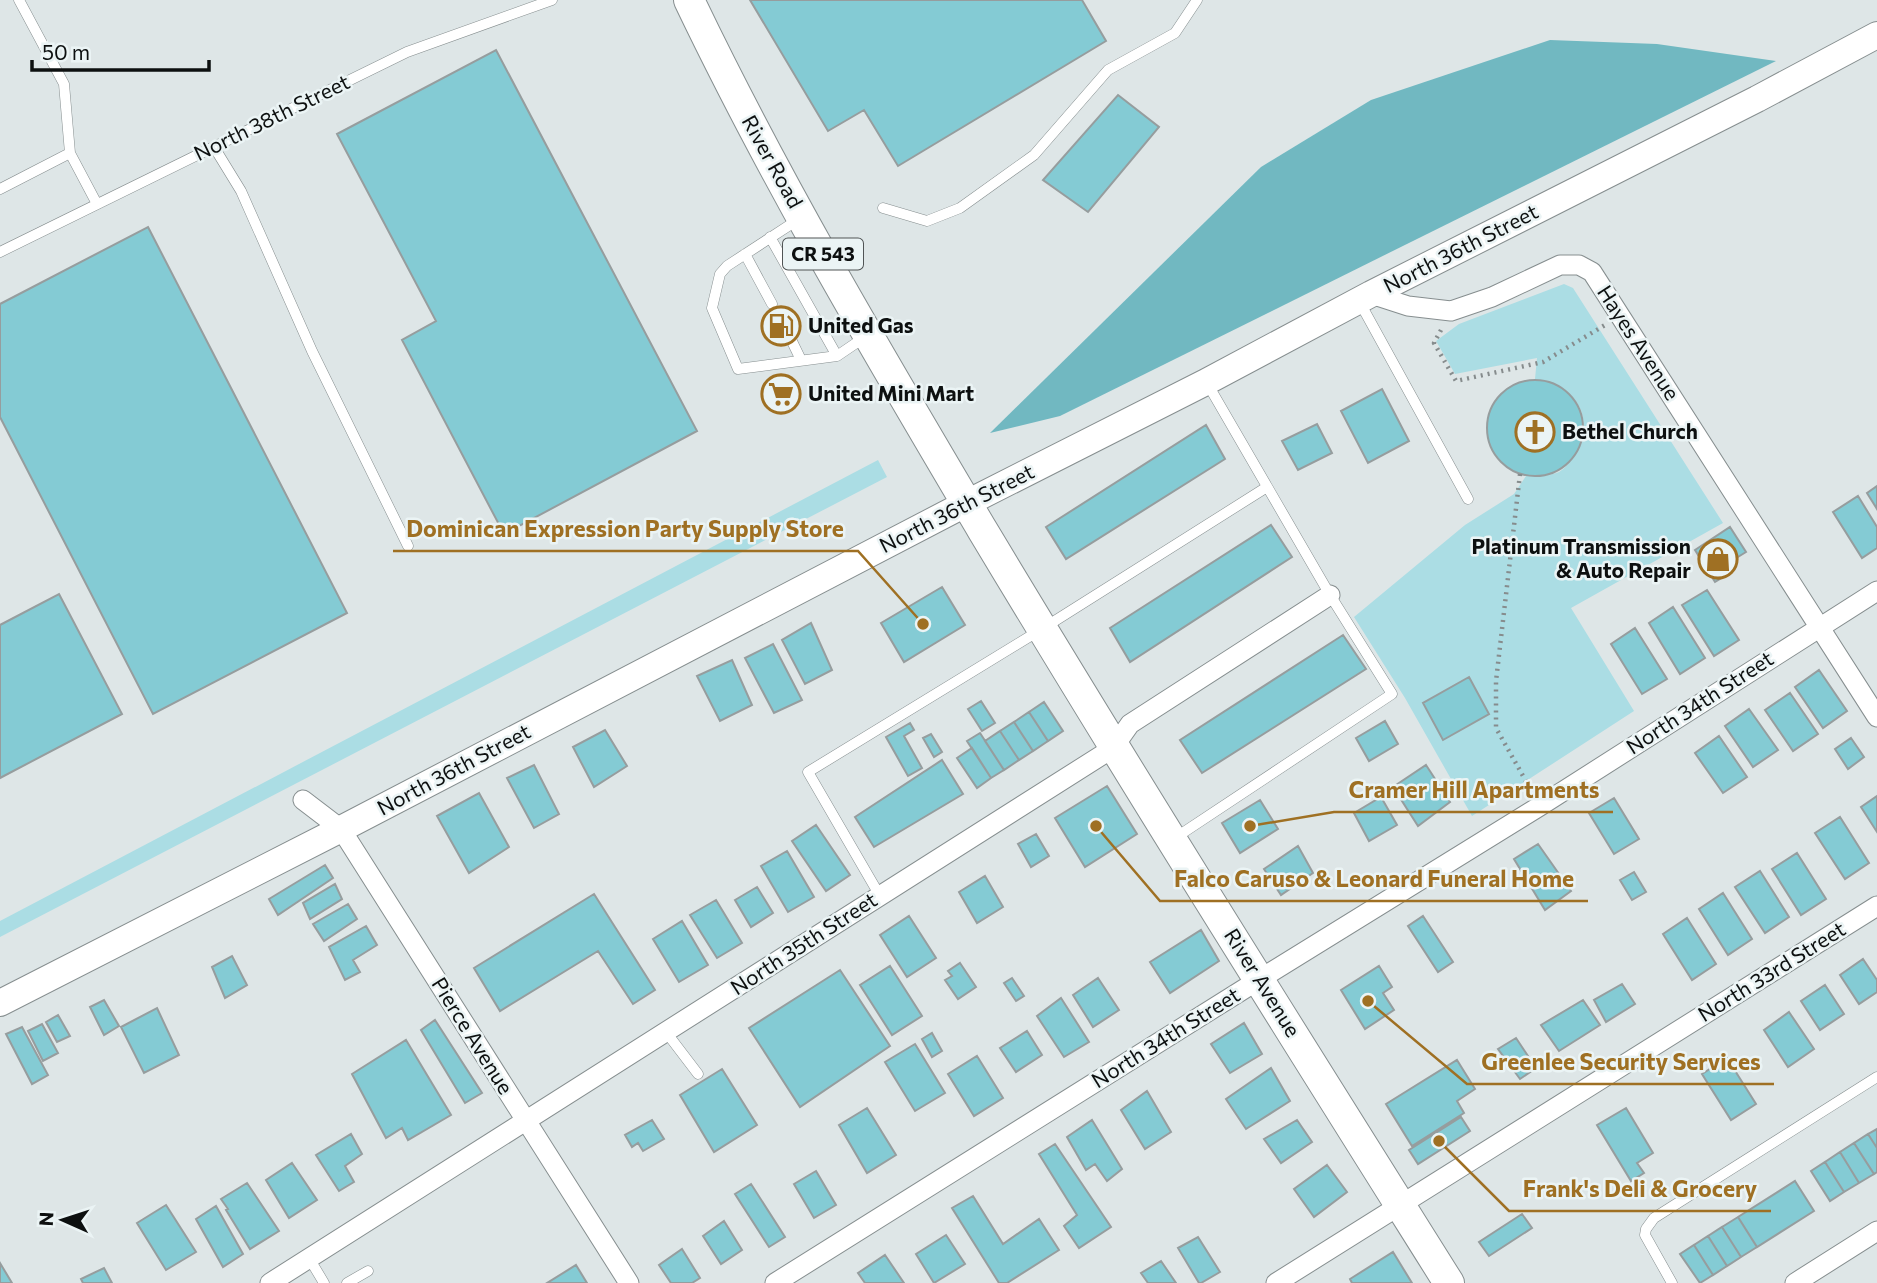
<svg xmlns="http://www.w3.org/2000/svg" width="1877" height="1283" viewBox="0 0 1877 1283" font-family="Commissioner,sans-serif">
	<style>
		.green { fill: #abdde4 }
		.forest { fill: #71b8c1 }
		.building { fill: #84cbd4; stroke: #969d9e; stroke-width: 2 }
		.lines { fill: none; stroke-linecap: round; stroke-linejoin: round }
		.lane-casing { stroke: #868e8f; stroke-width: 11 }
		.street-casing { stroke: #868e8f; stroke-width: 21 }
		.secondary-casing { stroke: #868e8f; stroke-width: 28 }
		.primary-casing { stroke: #868e8f; stroke-width: 32 }
		.path { stroke: #868c8d; stroke-width: 4.5; stroke-dasharray: 2 5; stroke-linecap: butt }
		.lane { stroke: #fff; stroke-width: 10 }
		.street { stroke: #fff; stroke-width: 19 }
		.secondary { stroke: #fff; stroke-width: 26 }
		.primary { stroke: #fff; stroke-width: 30 }
		.labels { text-anchor: middle; stroke-width: 5; stroke-linejoin: round; paint-order: stroke }
		.shield { fill: #ebf4f5; stroke: #505455; stroke-width: 2 }
		.shield-label { font-size: 19px; font-weight: bold; fill: #0d1010 }
		.street-label { font-size: 21px; fill: #0d1010; stroke: #ebf4f5 }
		.poi-label { font-size: 21px; font-weight: bold; fill: #0d1010; stroke: #ebf4f5; text-anchor: start }
		.leader { fill: none; stroke: #9f7023; stroke-width: 2.5 }
		.callout-dot { fill: #9f7023; stroke: #ebf4f5; stroke-width: 2.5 }
		.callout-label { font-size: 23px; text-anchor: middle; font-weight: bold; fill: #9f7023; stroke: #ebf4f5; stroke-width: 5; stroke-linejoin: round; paint-order: stroke }
	</style>
	<rect width="100%" height="100%" fill="#dee6e7"/>
	<path class="green" d="M1564 284 1573 288 1723 523 1571 608 1634 711 1472 816 1405 698 1354 617 1465 525 1514 494 1526 476C1536 476 1550 476 1559 472 1568 467 1575 454 1579 445 1594 410 1570 385 1535 379L1537 358 1455 374 1436 341 1459 324Z
		M878 460 887 477 0 937V921Z"/>
	<path class="forest" d="M1550 40 1657 44 1776 61 1060 416 990 433 1261 167 1371 100Z"/>
	<path class="building" d="M750 0H1082L1106 41 898 166 864 110 828 131Z
		M496 50 697 431 504 534 402 340 436 321 337 134Z
		M1118 95 1159 127 1088 212 1043 180Z
		M148 227 347 613 153 714 0 417V304Z
		M1487 428a48 48 0 1 1 96 0a48 48 0 1 1-96 0Z
		M1382 389 1409 441 1368 463 1341 411Z
		M1317 424 1332 453 1298 470 1282 441Z
		M1206 425 1225 459 1066 559 1046 527Z
		M1877 486V509L1867 493Z
		M1858 496 1877 527V548L1862 558 1833 512Z
		M1271 525 1292 557 1130 662 1110 628Z
		M1730 527 1746 552 1725 565 1730 573 1715 582 1695 550Z
		M942 587 965 625 904 662 881 623Z
		M1707 590 1739 640 1714 656 1682 605Z
		M59 594 122 714 0 778V625Z
		M1673 607 1705 658 1680 674 1649 623Z
		M811 623 832 670 805 684 782 640Z
		M1635 628 1667 679 1642 694 1611 644Z
		M1343 635 1366 669 1202 773 1180 740Z
		M773 644 802 700 774 713 745 658Z
		M732 660 752 705 720 721 697 676Z
		M1819 670 1847 711 1823 728 1795 687Z
		M1469 677 1489 714 1443 740 1423 703Z
		M1790 693 1818 734 1793 751 1765 710Z
		M981 701 995 723 982 731 968 709Z
		M1044 702 1063 731 1048 741 1029 712Z
		M1749 709 1778 750 1753 767 1725 726Z
		M1029 712 1048 741 1033 751 1014 722Z
		M1385 721 1398 744 1369 761 1356 738Z
		M1014 722 1033 751 1019 760 1000 731Z
		M910 723 914 730 904 736 922 768 908 776 886 737Z
		M605 730 627 766 594 787 573 747Z
		M1000 731 1019 760 1004 770 985 741Z
		M980 733 1004 770 991 778 967 741Z
		M931 734 942 752 934 757 923 738Z
		M1719 736 1747 777 1723 793 1695 753Z
		M1851 738 1864 757 1848 769 1835 749Z
		M972 748 991 778 977 788 957 758Z
		M942 760 963 794 874 847 855 817Z
		M534 765 559 814 534 828 507 778Z
		M1426 765 1450 802 1418 826 1393 787Z
		M1107 786 1137 834 1085 867 1055 818Z
		M479 793 509 847 469 873 437 816Z
		M1877 796V832L1861 807Z
		M1381 797 1397 825 1369 841 1354 813Z
		M1614 798 1639 839 1614 854 1589 813Z
		M1260 800 1278 829 1240 853 1222 823Z
		M1840 817 1869 863 1845 879 1815 833Z
		M816 825 850 875 826 891 792 841Z
		M1036 834 1049 856 1031 867 1018 844Z
		M1538 844 1571 891 1545 910 1514 859Z
		M1298 846 1313 873 1281 895 1264 869Z
		M787 851 814 897 788 912 761 866Z
		M1797 853 1826 899 1801 915 1772 869Z
		M325 865 333 878 278 915 269 899Z
		M1760 871 1789 917 1765 933 1735 887Z
		M1634 872 1646 892 1632 900 1620 880Z
		M985 876 1003 907 977 923 959 892Z
		M335 884 342 899 310 919 303 903Z
		M757 887 773 913 751 927 735 900Z
		M1723 893 1752 939 1728 955 1699 909Z
		M594 894 655 990 633 1004 598 951 500 1011 474 968Z
		M716 900 742 943 717 958 690 915Z
		M348 904 357 919 324 941 313 924Z
		M909 916 936 958 907 977 880 935Z
		M1423 916 1453 962 1438 972 1408 926Z
		M1687 918 1716 964 1692 980 1663 934Z
		M682 921 708 965 679 982 653 939Z
		M366 926 377 945 353 960 360 972 345 980 329 947Z
		M1201 930 1219 961 1170 993 1150 962Z
		M232 956 247 985 225 998 212 967Z
		M1863 959 1877 980V992L1859 1004 1840 975Z
		M960 963 976 987 958 999 945 980 952 976 948 971Z
		M890 966 922 1016 892 1035 860 985Z
		M1379 966 1392 987 1383 993 1394 1010 1365 1029 1341 990Z
		M840 970 890 1046 800 1107 749 1028Z
		M1012 978 1024 996 1016 1001 1004 983Z
		M1098 978 1119 1010 1093 1027 1073 995Z
		M1622 984 1635 1004 1606 1022 1594 1000Z
		M1825 985 1844 1014 1820 1030 1801 1001Z
		M1061 998 1089 1042 1064 1057 1037 1016Z
		M104 1000 119 1026 104 1035 90 1007Z
		M1583 1000 1600 1025 1559 1051 1541 1025Z
		M157 1008 179 1055 144 1073 121 1027Z
		M1789 1012 1814 1049 1788 1067 1764 1030Z
		M58 1015 70 1036 57 1042 46 1022Z
		M435 1020 482 1093 465 1103 421 1030Z
		M1244 1023 1262 1054 1230 1073 1211 1044Z
		M42 1024 58 1053 43 1061 28 1031Z
		M22 1027 48 1075 32 1084 6 1034Z
		M1027 1031 1042 1055 1016 1072 1000 1048Z
		M932 1033 942 1051 932 1057 922 1039Z
		M1516 1038 1536 1068 1520 1079 1498 1049Z
		M406 1040 451 1115 408 1140 402 1128 386 1138 352 1074Z
		M915 1044 945 1093 915 1111 885 1062Z
		M977 1056 1003 1098 974 1116 948 1074Z
		M1727 1058 1756 1104 1731 1120 1702 1074Z
		M1457 1060 1475 1089 1457 1101 1464 1113 1412 1146 1386 1104Z
		M1271 1068 1290 1101 1246 1129 1226 1099Z
		M722 1069 757 1125 714 1152 680 1095Z
		M1147 1091 1171 1132 1145 1149 1121 1110Z
		M867 1108 896 1155 867 1173 839 1125Z
		M1626 1108 1653 1153 1637 1163 1644 1173 1631 1181 1597 1125Z
		M1461 1117 1470 1131 1418 1164 1409 1150Z
		M652 1120 664 1139 643 1151 638 1143 632 1147 625 1135Z
		M1092 1120 1122 1169 1107 1181 1095 1164 1086 1170 1067 1137Z
		M1297 1120 1312 1142 1281 1163 1264 1139Z
		M1877 1129V1148L1868 1134Z
		M351 1134 362 1154 345 1166 354 1182 339 1191 316 1155Z
		M1868 1134 1877 1148V1172L1874 1174 1854 1143Z
		M1854 1143 1874 1174 1859 1183 1840 1152Z
		M1055 1144 1111 1227 1079 1248 1064 1226 1077 1215 1039 1154Z
		M1840 1152 1859 1183 1844 1192 1825 1162Z
		M1825 1162 1844 1192 1830 1201 1811 1171Z
		M292 1163 317 1200 289 1218 266 1180Z
		M1327 1165 1347 1192 1314 1217 1294 1189Z
		M816 1171 836 1205 814 1218 794 1184Z
		M1795 1181 1814 1211 1757 1247 1738 1217Z
		M247 1183 279 1231 250 1249 226 1210 228 1209 221 1199Z
		M751 1184 785 1237 769 1247 735 1194Z
		M973 1196 1003 1244 1039 1219 1059 1250 1007 1283H999L952 1208Z
		M166 1205 196 1252 166 1270 137 1223Z
		M216 1206 243 1254 223 1267 196 1219Z
		M1522 1214 1532 1228 1489 1256 1479 1242Z
		M1738 1217 1757 1247 1741 1257 1722 1227Z
		M724 1221 742 1250 721 1264 703 1236Z
		M1722 1227 1741 1257 1727 1266 1708 1236Z
		M946 1235 965 1264 934 1283 916 1254Z
		M1708 1236 1727 1266 1713 1275 1694 1245Z
		M1198 1237 1220 1272 1201 1283H1199L1178 1248Z
		M1694 1245 1713 1275 1700 1283 1680 1254Z
		M682 1249 700 1278 692 1283H671L659 1265Z
		M1393 1252 1412 1283H1352L1350 1279Z
		M885 1255 904 1283H865L858 1273Z
		M1161 1261 1176 1283H1148L1141 1273Z
		M0 1263 12 1283H0Z
		M576 1265 587 1283H547Z
		M104 1268 112 1283H83L81 1279Z"/>
	<g class="lines">
		<g class="lane-casing">
			<path id="lane" d="M19 0 64 84 70 153 97 204
				M214 147 241 191 312 351 408 546
				M0 189 70 153
				M883 208 927 221 960 208 1034 155 1108 70 1175 33 1197 0
				M799 219 727 266 720 274 712 308 738 369 837 356 865 337
				M770 237 837 356
				M0 252 407 52 552 0
				M745 254 772 304
				M1359 301 1468 499
				M787 331 801 360
				M1175 838 1392 694 1330 595 1207 383
				M880 896 808 772 1042 629 1267 487
				M666 1032 698 1074
				M309 1258 324 1283
				M347 1283 368 1271
				M1672 1283 1645 1235 1646 1229 1654 1218 1877 1077"/>
		</g>
		<g class="street-casing">
			<path id="street" d="M1371 294 1408 306 1451 311 1492 297 1560 265H1579L1592 272 1877 717
				M303 800 341 829 629 1283
				M270 1283 1113 748 1130 724 1330 595
				M775 1283 1260 979 1540 806 1877 591
				M1276 1283 1877 906
				M1795 1283 1877 1231"/>
		</g>
		<g class="secondary-casing">
			<path id="secondary" d="M0 1003 341 829 967 503 1206 382 1371 294 1757 99 1877 35"/>
		</g>
		<g class="primary-casing">
			<path id="primary" d="M689 0C776 182 880 357 983 531 1135 784 1292 1033 1449 1283"/>
		</g>
		<path class="path" d="M1441 330 1434 343 1456 381 1543 362 1605 325
			M1520 474 1496 681V728L1531 790"/>
		<use href="#lane" class="lane"/>
		<use href="#street" class="street"/>
		<use href="#secondary" class="secondary"/>
		<use href="#primary" class="primary"/>
	</g>
	<defs>
		<g id="fuel-ring" transform="scale(2.0125)"><circle r="9.5" fill="#ebf4f5" stroke="#9f7023" stroke-width="1.5"/><path d="M-5.5-6h7V0h2V4h1.3V-2.5L3-4.5l.8-.8L6-3V5H2.5V1h-1V6h-7ZM-4.2-4.7v3.2H.2V-4.7Z" fill="#9f7023"/></g>
		<g id="supermarket-ring" transform="scale(2.0125)"><circle r="9.5" fill="#ebf4f5" stroke="#9f7023" stroke-width="1.5"/><path d="M-6-5.5h2.5l.6 2H6L4.5 2H-2.5L-4.4-4H-6ZM-1.5 3.2a1.3 1.3 0 1 0 .1 0ZM3 3.2a1.3 1.3 0 1 0 .1 0Z" fill="#9f7023"/></g>
		<g id="church-ring" transform="scale(2.0125)"><circle r="9.5" fill="#ebf4f5" stroke="#9f7023" stroke-width="1.5"/><path d="M-1.2-6h2.4v3.5h3.3v2.4h-3.3V6h-2.4V-.1h-3.3v-2.4h3.3Z" fill="#9f7023"/></g>
		<g id="shop-ring" transform="scale(2.0125)"><circle r="9.5" fill="#ebf4f5" stroke="#9f7023" stroke-width="1.5"/><path d="M-5-2.5h2.3a2.7 3.5 0 0 1 5.4 0H5L5.5 6h-11ZM-1.5-2.5h3a1.5 2.3 0 0 0-3 0Z" fill="#9f7023"/></g>
	</defs>
	<g fill-rule="evenodd">
		<use href="#fuel-ring" x="781" y="326"/>
		<use href="#supermarket-ring" x="781" y="394"/>
		<use href="#church-ring" x="1535" y="432"/>
		<use href="#shop-ring" x="1718" y="559"/>
	</g>
	<g class="labels">
		<rect class="shield" x="783" y="238.5" width="80" height="31" rx="5"/>
		<g class="shield-label">
			<text x="823" y="261">CR 543</text>
		</g>
		<g class="street-label">
			<text transform="translate(272 118) rotate(-26)" y="7">North 38th Street</text>
			<text transform="translate(772 162) rotate(61)" y="7">River Road</text>
			<text transform="translate(1461 249) rotate(-27)" y="7">North 36th Street</text>
			<text transform="translate(1638 343) rotate(57)" y="7">Hayes Avenue</text>
			<text transform="translate(957 509) rotate(-27)" y="7">North 36th Street</text>
			<text transform="translate(1700 703) rotate(-33)" y="7">North 34th Street</text>
			<text transform="translate(454 770) rotate(-28)" y="7">North 36th Street</text>
			<text transform="translate(804 944) rotate(-33)" y="7">North 35th Street</text>
			<text transform="translate(1772 972) rotate(-32)" y="7">North 33rd Street</text>
			<text transform="translate(1262 983) rotate(58)" y="7">River Avenue</text>
			<text transform="translate(472 1036) rotate(58)" y="7">Pierce Avenue</text>
			<text transform="translate(1166 1038) rotate(-32)" y="7">North 34th Street</text>
		</g>
		<g class="poi-label">
			<text x="808" y="333">United Gas</text>
			<text x="808" y="401">United Mini Mart</text>
			<text x="1562" y="439">Bethel Church</text>
			<text x="1691" y="554" text-anchor="end">Platinum Transmission<tspan x="1691" dy="24">&amp; Auto Repair</tspan></text>
		</g>
	</g>
	<path class="leader" d="M923 624L858 551H393M1250 826L1334 812H1613M1096 826L1160 901H1588M1368 1001L1467 1084H1774M1439 1141L1509 1211H1771"/>
	<g class="callout-dot">
		<circle cx="923" cy="624" r="7"/>
		<circle cx="1250" cy="826" r="7"/>
		<circle cx="1096" cy="826" r="7"/>
		<circle cx="1368" cy="1001" r="7"/>
		<circle cx="1439" cy="1141" r="7"/>
	</g>
	<g class="callout-label">
		<text x="625" y="537">Dominican Expression Party Supply Store</text>
		<text x="1474" y="798">Cramer Hill Apartments</text>
		<text x="1374" y="887">Falco Caruso &amp; Leonard Funeral Home</text>
		<text x="1621" y="1070">Greenlee Security Services</text>
		<text x="1640" y="1197">Frank's Deli &amp; Grocery</text>
	</g>
	<g transform="translate(63 1220) rotate(273)" stroke="#ebf4f5" stroke-width="5" paint-order="stroke">
	<path d="M0-5L12 26L0 18L-12 26Z" fill="#0d1010"/>
	<text y="-10" font-size="19" font-weight="bold" text-anchor="middle" fill="#0d1010">N</text>
	</g>
	<path d="M32 60v10h177v-10" fill="none" stroke="#0d1010" stroke-width="3.5"/>
	<text x="42" y="60" font-size="21" fill="#0d1010" stroke="#ebf4f5" stroke-width="5" paint-order="stroke">50 m</text>
</svg>
